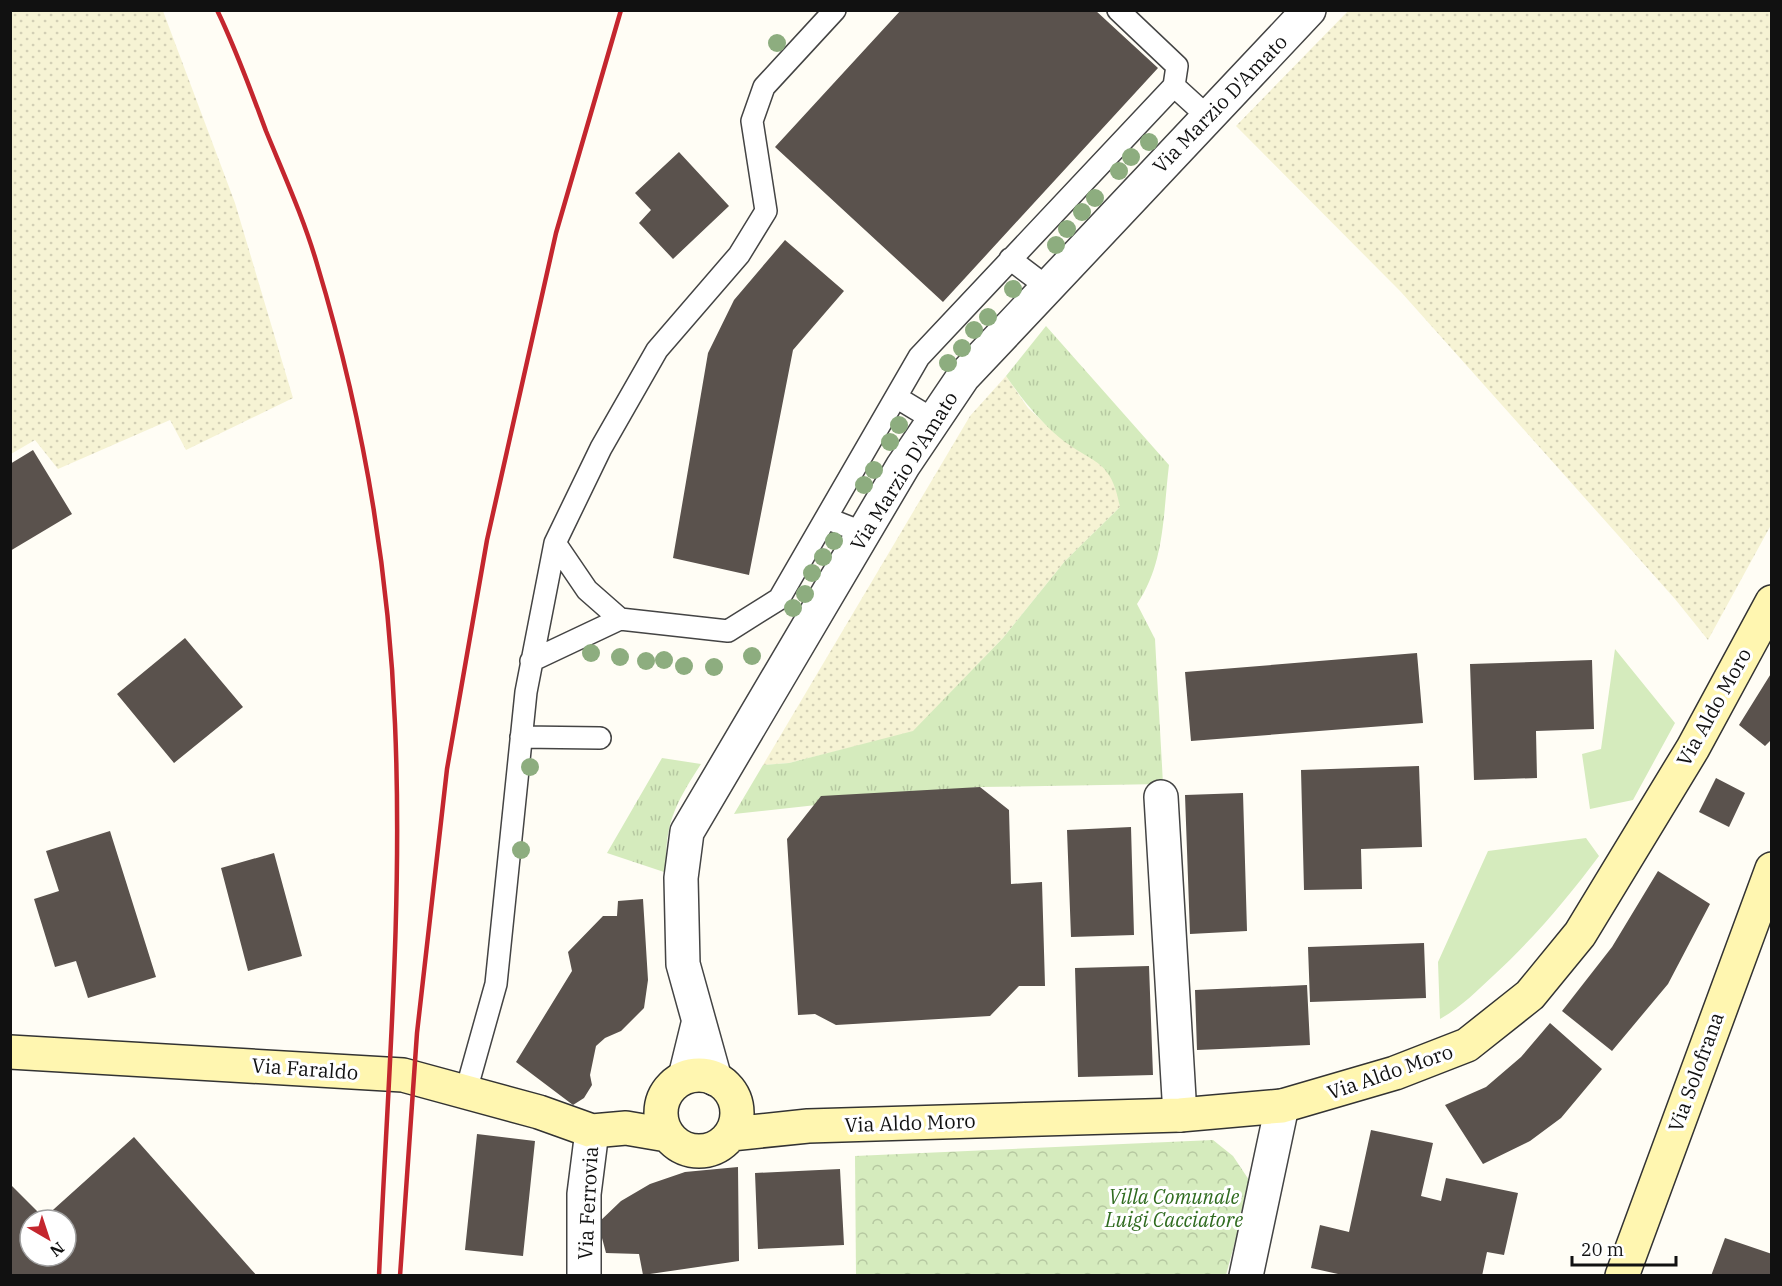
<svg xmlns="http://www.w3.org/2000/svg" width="1782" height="1286" viewBox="0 0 1782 1286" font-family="'IBM Plex Serif',serif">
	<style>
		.farmland { fill: url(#farmland-dots) }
		.grass { fill: url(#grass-tufts) }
		.park { fill: url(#park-crowns) }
		.garden { fill: #d5ebbd }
		.building { fill: #5a524d; fill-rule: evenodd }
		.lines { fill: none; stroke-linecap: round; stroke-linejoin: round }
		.lane-casing { stroke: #444; stroke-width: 24 }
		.street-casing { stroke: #444; stroke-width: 36 }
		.secondary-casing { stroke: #333; stroke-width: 36 }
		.lane { stroke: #fff; stroke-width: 21 }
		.street { stroke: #fff; stroke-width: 33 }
		.secondary { stroke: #fff6b0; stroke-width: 33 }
		.rail { stroke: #c4262e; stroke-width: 4.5 }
		.tree { fill: #8dad7f }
		.labels { text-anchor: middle; stroke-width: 6; stroke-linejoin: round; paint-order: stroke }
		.street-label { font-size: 20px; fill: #111; stroke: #fff }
		.park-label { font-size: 20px; font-style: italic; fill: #2f6b1f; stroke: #fff }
	</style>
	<defs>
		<pattern id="farmland-dots" width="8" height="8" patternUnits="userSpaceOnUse" patternTransform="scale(1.5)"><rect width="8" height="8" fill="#f6f3d4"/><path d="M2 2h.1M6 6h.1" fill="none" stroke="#d2cfb5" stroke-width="1.8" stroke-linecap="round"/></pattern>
		<pattern id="grass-tufts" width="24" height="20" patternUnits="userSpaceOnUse" patternTransform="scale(1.5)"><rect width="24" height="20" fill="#d5ebbd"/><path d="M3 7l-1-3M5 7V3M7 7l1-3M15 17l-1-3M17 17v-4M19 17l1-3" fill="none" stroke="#b6c8a1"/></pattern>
		<pattern id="park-crowns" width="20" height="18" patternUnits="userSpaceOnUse" patternTransform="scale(1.5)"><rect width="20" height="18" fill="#d5ebbd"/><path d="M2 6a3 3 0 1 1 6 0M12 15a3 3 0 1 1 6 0" fill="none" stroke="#b6c8a1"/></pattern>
	</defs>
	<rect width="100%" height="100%" fill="#fffdf5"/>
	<path class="farmland" d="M11 10 163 11 235 203 293 398 186 450 170 420 58 469 35 440 11 454Z
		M1349 10 1771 11V525L1708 640 1675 599 1401 292 1236 126Z
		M1006 376 1028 408 1062 439 1101 464 1116 483 1120 507 1065 561 1003 638 913 732 789 763 763 765 970 416Z"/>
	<path class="grass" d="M1046 326 1169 465C1163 514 1165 563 1137 604L1155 639 1163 784 980 787 734 814 763 765 789 763 913 731 1003 638 1065 561 1120 507C1111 458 1094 465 1060 438 1038 419 1022 399 1006 376Z
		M662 758 701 764C676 803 663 825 667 873L607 853Z"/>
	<path class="park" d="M1213 1140 1233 1156 1251 1183 1226 1275H856L855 1156Z"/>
	<path class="garden" d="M1615 649 1675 723 1633 800 1590 809 1582 754 1601 749Z
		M1586 838 1599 856C1567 899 1534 938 1494 975 1477 991 1461 1007 1440 1019L1438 962 1488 851Z"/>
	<path class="building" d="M901 10H1095L1158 68 943 302 775 147Z
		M679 152 729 206 673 259 639 223 651 210 635 193Z
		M785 240 844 291 793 350 749 575 673 558 708 353 734 300Z
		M33 450 72 514 10 551V464Z
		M185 638 243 707 174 763 117 694Z
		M1417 653 1423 723 1191 741 1185 672Z
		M1592 660 1594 729 1536 731 1537 778 1474 780 1470 664Z
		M1772 672V739L1765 746 1739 725Z
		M1419 766 1422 847 1361 849 1362 889 1304 890 1301 770Z
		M1716 778 1745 793 1729 827 1699 812Z
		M980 787 1009 810 1011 884 1042 882 1045 986H1019L990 1016 836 1025 815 1014 798 1015 787 839 821 796Z
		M1243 793 1247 931 1190 934 1185 795Z
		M1131 827 1134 935 1071 937 1067 830Z
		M110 831 156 977 88 998 76 961 55 967 34 899 59 891 46 851Z
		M274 853 302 956 248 971 221 868Z
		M1658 871 1710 904 1668 984 1612 1051 1562 1011 1612 947Z
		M643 899 648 980 644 1008 621 1031 605 1038 596 1046 590 1075 592 1085 584 1098 573 1105 516 1062 572 971 568 952 603 916H617L618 901Z
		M1424 943 1426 998 1310 1002 1308 947Z
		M1149 966 1153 1075 1078 1077 1075 968Z
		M1307 985 1310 1045 1197 1050 1195 990Z
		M1550 1023 1602 1069 1561 1118 1530 1141 1483 1164 1445 1105 1486 1087 1521 1057Z
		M1371 1130 1433 1143 1421 1196 1441 1201 1446 1178 1518 1193 1504 1255 1487 1252 1482 1276H1347L1311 1268 1320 1225 1349 1232Z
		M477 1134 535 1141 523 1256 465 1250Z
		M134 1137 257 1276H10V1184L44 1218ZM30 1220H66V1256H30Z
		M738 1167 739 1261 643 1275 639 1254 606 1253 598 1223 621 1201 650 1184 685 1172Z
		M840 1169 844 1245 758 1249 755 1173Z
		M1725 1238 1772 1254 1770 1276H1711Z"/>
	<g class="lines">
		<g class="lane-casing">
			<path id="lane" d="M1174 86 1208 117
				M1010 259 1047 287
				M896 397 934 420
				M826 518 864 533
				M555 543 587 590 620 619
				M531 661 620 619 728 631 779 599 919 357 1174 86 1177 66 1118 10
				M521 737 600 738
				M466 1091 496 984 526 692 555 543 601 448 657 350 739 255 766 211 752 121 764 87 835 10"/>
		</g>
		<g class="street-casing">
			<path id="street" d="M1161 797 1180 1115
				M685 1077 698 1024
				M715 1079 683 964 681 878 687 832 903 466 963 377 1309 10
				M584 1276V1194L592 1131
				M1246 1276 1282 1106"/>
		</g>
		<g class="secondary-casing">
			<path id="secondary" d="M10 1052 403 1075 539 1112 592 1131 626 1128 667 1135
				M661 1113a38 38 0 1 1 76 0a38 38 0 1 1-76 0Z
				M731 1134 808 1126 1180 1115 1282 1106 1395 1073 1467 1045 1530 995 1580 934 1693 748 1772 602
				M1622 1276 1772 869"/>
		</g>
		<use href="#lane" class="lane"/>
		<use href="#street" class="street"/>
		<use href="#secondary" class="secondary"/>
		<path class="rail" d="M217 10C236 49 251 91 266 131 284 175 304 219 317 264 362 413 389 569 395 724 403 908 387 1092 379 1276
			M400 1276 417 1033 447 769 487 540 556 233 621 10"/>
	</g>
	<g class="tree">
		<circle cx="777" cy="43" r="9"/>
		<circle cx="1149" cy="142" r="9"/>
		<circle cx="1131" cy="157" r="9"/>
		<circle cx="1119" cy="171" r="9"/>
		<circle cx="1095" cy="198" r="9"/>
		<circle cx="1082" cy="212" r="9"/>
		<circle cx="1067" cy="229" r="9"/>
		<circle cx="1056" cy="245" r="9"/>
		<circle cx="1013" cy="289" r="9"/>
		<circle cx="988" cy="317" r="9"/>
		<circle cx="974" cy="330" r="9"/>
		<circle cx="962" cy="348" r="9"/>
		<circle cx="948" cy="363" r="9"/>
		<circle cx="899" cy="425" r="9"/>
		<circle cx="890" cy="442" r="9"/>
		<circle cx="874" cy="470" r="9"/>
		<circle cx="864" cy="485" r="9"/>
		<circle cx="834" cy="541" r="9"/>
		<circle cx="823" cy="557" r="9"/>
		<circle cx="812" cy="573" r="9"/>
		<circle cx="805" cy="594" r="9"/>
		<circle cx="793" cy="608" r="9"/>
		<circle cx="591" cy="653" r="9"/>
		<circle cx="752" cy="656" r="9"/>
		<circle cx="620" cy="657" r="9"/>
		<circle cx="664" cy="660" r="9"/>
		<circle cx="646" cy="661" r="9"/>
		<circle cx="684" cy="666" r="9"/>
		<circle cx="714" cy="667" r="9"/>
		<circle cx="530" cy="767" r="9"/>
		<circle cx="521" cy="850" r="9"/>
	</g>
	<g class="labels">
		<g class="street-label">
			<text transform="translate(1220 104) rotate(-46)" y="7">Via Marzio D'Amato</text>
			<text transform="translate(904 471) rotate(-58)" y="7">Via Marzio D'Amato</text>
			<text transform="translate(1714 707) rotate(-61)" y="7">Via Aldo Moro</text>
			<text transform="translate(305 1069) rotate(4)" y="7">Via Faraldo</text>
			<text transform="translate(1390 1072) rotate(-19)" y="7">Via Aldo Moro</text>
			<text transform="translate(1696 1072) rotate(-70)" y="7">Via Solofrana</text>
			<text transform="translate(910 1123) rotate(-2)" y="7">Via Aldo Moro</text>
			<text transform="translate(588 1203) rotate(-87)" y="7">Via Ferrovia</text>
		</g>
		<g class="park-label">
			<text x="1174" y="1204">Villa Comunale<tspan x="1174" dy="23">Luigi Cacciatore</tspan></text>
		</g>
	</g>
	<rect width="1782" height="1286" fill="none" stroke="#111111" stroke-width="24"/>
	<g transform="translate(48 1238) rotate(141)"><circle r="28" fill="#ffffff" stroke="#a0a0a0" stroke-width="1.5"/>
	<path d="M0-4.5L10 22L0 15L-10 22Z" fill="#c4262e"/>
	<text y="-9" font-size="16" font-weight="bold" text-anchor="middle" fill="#111111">N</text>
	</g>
	<path d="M1572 1256v9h104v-9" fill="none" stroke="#111111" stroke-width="3"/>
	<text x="1581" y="1256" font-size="18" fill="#111111" stroke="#ffffff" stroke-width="4.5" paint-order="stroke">20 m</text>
</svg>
